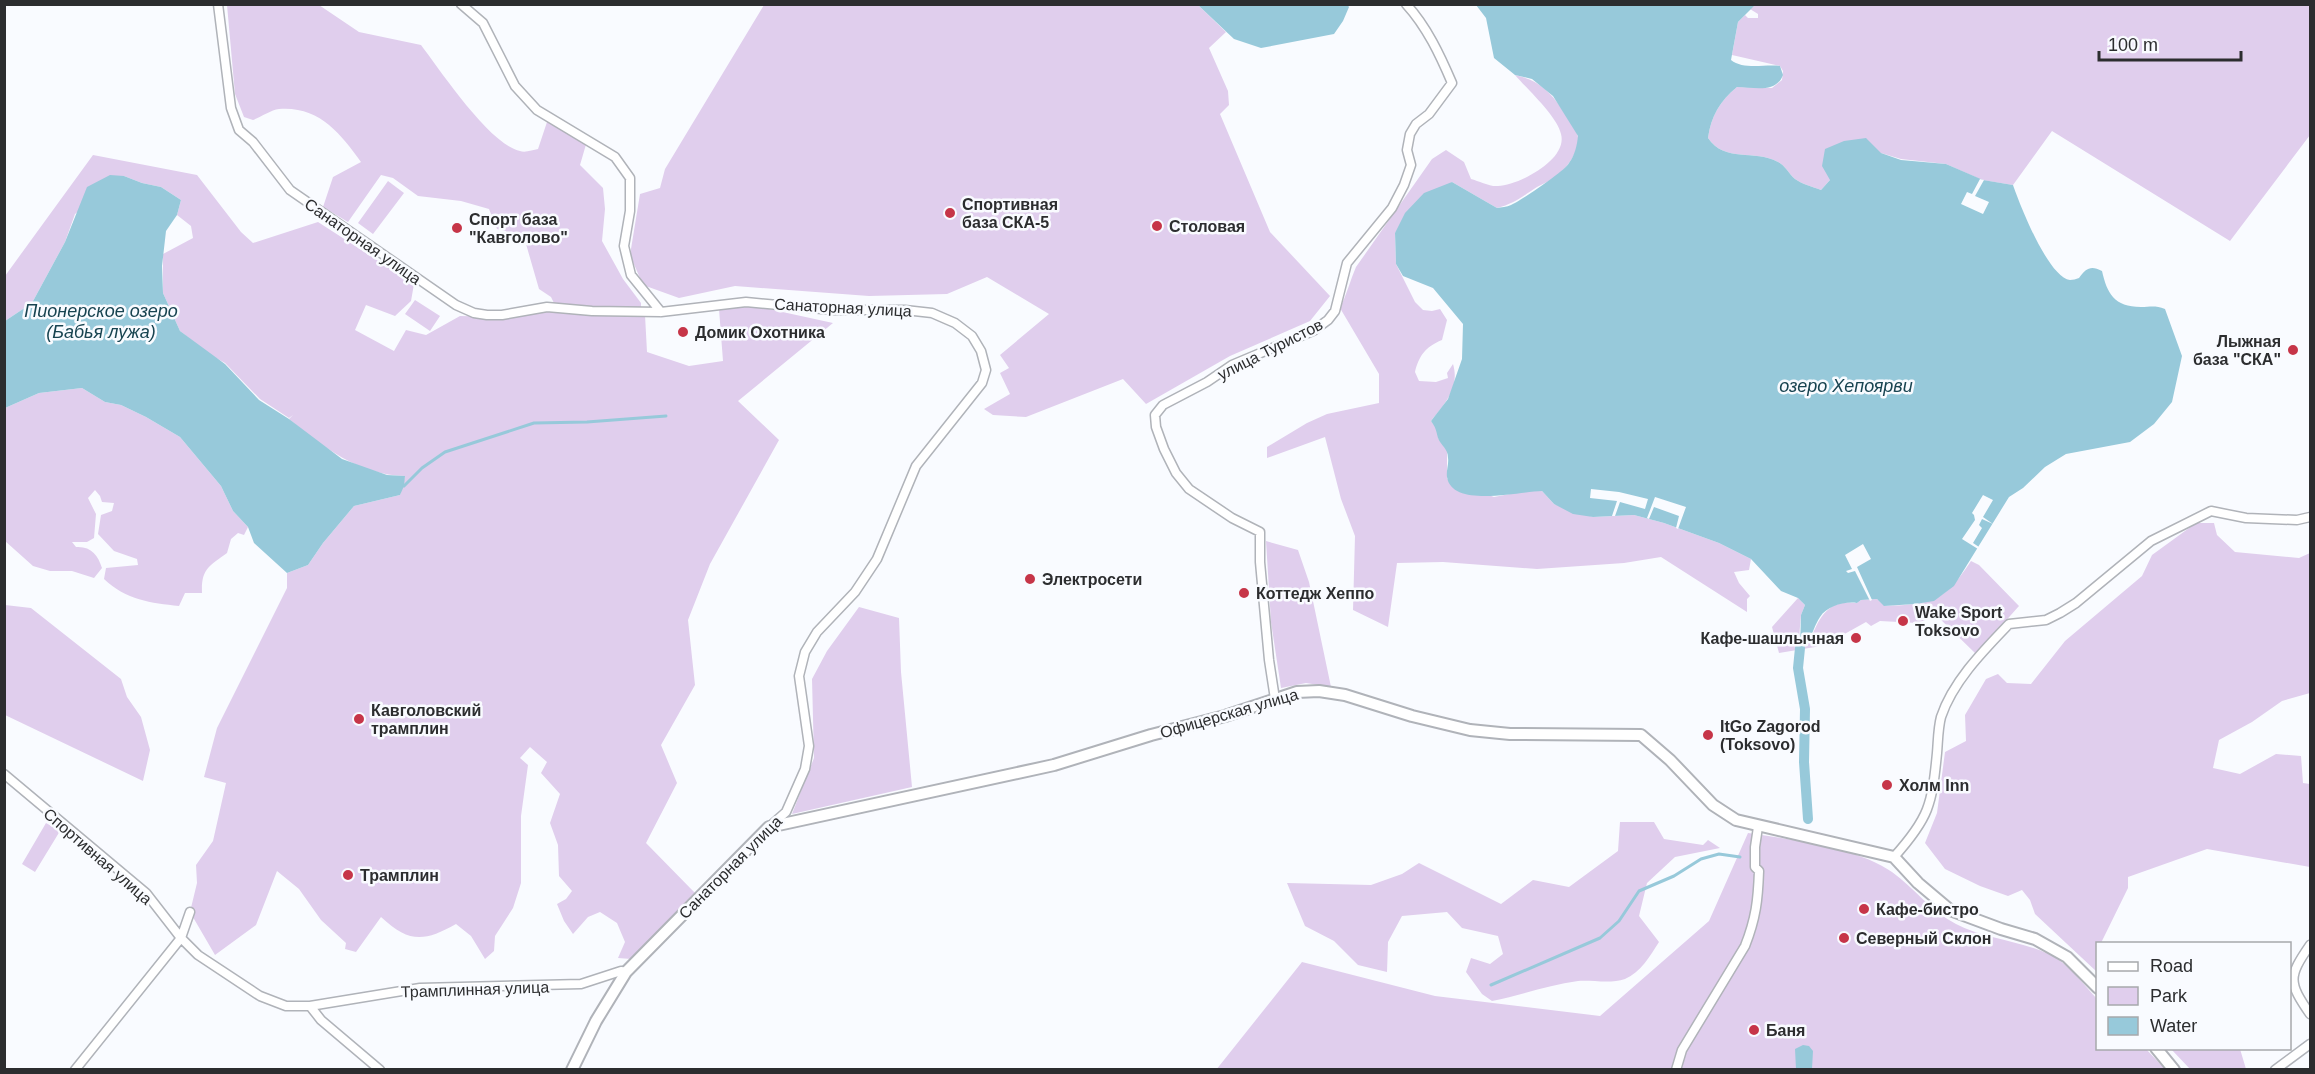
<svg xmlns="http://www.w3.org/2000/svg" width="2315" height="1074" viewBox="0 0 2315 1074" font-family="Helvetica,sans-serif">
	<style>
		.green { fill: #e0ceed }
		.water { fill: #97c9da }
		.pier { fill: #f9fbff }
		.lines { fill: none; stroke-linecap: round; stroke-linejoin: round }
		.stream { stroke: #97c9da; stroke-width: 3 }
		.canal { stroke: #97c9da; stroke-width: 10 }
		.minor-casing { stroke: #b0b3b9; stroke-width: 11 }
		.tertiary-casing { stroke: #b0b3b9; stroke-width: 14 }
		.minor { stroke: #fff; stroke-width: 8 }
		.tertiary { stroke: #fff; stroke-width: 10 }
		.poi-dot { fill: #c63548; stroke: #f9fbff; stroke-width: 2 }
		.labels { text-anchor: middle; stroke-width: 5; stroke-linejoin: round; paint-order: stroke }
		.poi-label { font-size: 16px; font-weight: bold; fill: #2c2d2f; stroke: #f9fbff; text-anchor: start }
		.street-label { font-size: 16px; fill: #2c2d2f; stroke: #f9fbff }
		.water-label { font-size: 18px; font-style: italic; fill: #184451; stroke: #f9fbff }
	</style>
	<rect width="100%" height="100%" fill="#f9fbff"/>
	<path class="green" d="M227 5H319L359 32 421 45C440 70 490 145 520 151 525 153 533 150 538 149L548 119 587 141 580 165 603 188 605 209 602 241 623 279 641 303V310L593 309 554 303 551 297 539 289 526 244 513 241 508 243 506 231 497 229 489 209 461 201 418 196 393 178 381 175 348 222 323 207 333 177 361 162C340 133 319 106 279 109 271 110 261 117 253 120L244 117 235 94Z
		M764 5H1198L1226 32 1209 48 1228 91 1229 105 1220 114 1270 232 1330 296 1310 321 1230 356 1146 404 1123 379 1026 417 993 415 984 409 1010 394 1000 373 1009 368 1000 355 1049 314 987 277 947 294 869 296 735 286 679 298 643 285 630 255 640 194 660 188 665 169Z
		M1755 5H2310V135L2230 241 2052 131 2013 185 1982 180 1946 164 1901 159 1881 153 1830 180 1821 190C1813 187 1802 184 1795 179 1789 174 1785 165 1778 162 1754 149 1725 163 1708 138 1711 116 1720 101 1737 87L1772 88 1782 80 1783 71 1780 66 1732 55 1738 22 1745 15 1748 18H1758V14L1750 9Z
		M1515 75C1538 80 1549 90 1562 109 1567 116 1577 127 1578 137 1580 152 1565 171 1553 179 1548 182 1542 184 1537 187 1523 196 1514 204 1497 208L1452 182 1395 233 1396 264 1415 302 1423 310 1432 311 1440 309 1447 320 1442 340C1425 347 1419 356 1415 372L1419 381 1436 382 1448 378 1447 373 1453 364C1460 387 1445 404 1431 421L1438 430V438L1447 448V479L1494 497 1525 491H1542L1554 504 1593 517 1634 515 1664 523 1719 543 1751 559 1749 570 1734 572 1739 583 1750 596 1747 599V612L1661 557 1624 563 1537 569 1443 562 1397 563 1388 627 1353 610 1355 536 1341 499 1325 437 1267 458V447L1307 423 1327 414 1379 403V374L1340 308C1347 294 1350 281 1356 267L1432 159 1446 150 1464 162 1471 179C1479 181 1490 187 1498 186 1519 185 1568 160 1561 134 1557 116 1528 90 1515 75Z
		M93 155 197 175 241 232 253 243 318 222 414 284 411 301 395 316 366 305 355 330 394 351 406 330 426 335 460 316 513 317 536 309 645 315 647 352 689 366 723 361 719 309 746 304 833 323 738 401 779 440 710 564 688 620 695 685 661 745 677 783 646 843 695 893 631 959 618 958 625 942 617 923 600 912 588 917 573 934 564 921 557 904 566 899 572 891 559 876 558 845 550 823 560 794 541 773 547 762 530 747 520 758 528 765 521 816V883L513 908 495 936 494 951 485 959 471 936 456 924C424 942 409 943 381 917L356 952 345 949 346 943 321 920 299 889 277 871 256 925 215 955 190 912 197 883 196 865 213 841 226 783 204 777 217 728 287 588V573L308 565 323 543 354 506 400 495 405 476C359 475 323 447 289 419L293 415 289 418 260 399 225 363 209 354 180 331 163 293V254L193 238 191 226 177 215 181 200 161 187 142 183 124 176 75 214 65 242 32 303 5 321V276Z
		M388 181 404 193 373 234 358 223Z
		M415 300 440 316 430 331 405 314Z
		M82 388 105 402 121 405 146 417 180 437 221 486 233 511 248 527 244 535 238 533 231 539 227 553C209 566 201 569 202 593H185L179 606C151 603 126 600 104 579L106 568 138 565 137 559 114 551 98 534 101 515 112 511 114 503 102 502 100 496 95 490 88 498 96 514 94 538 87 542H72L76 547C91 546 98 555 102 568L94 578 72 571H50L33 566 5 541V408L39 393Z
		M2196 523H2214L2217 535 2235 552 2299 558 2310 553V693L2282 701 2252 722 2219 740 2213 768 2240 774 2276 754 2301 756 2303 783 2310 784V867L2207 849 2128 877V888L2101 943 2098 944 2097 972 2035 914 2030 900 2022 890 2008 896 1980 886 1945 869 1925 843 1937 813 1945 752 1966 741 1965 715 1986 679 1998 674 2007 683 2031 684 2065 641 2142 576 2152 555Z
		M1266 541 1298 550 1309 582 1331 687 1306 683 1281 688 1271 622Z
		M1971 561 1979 565 2019 606 1976 654 1937 616 1917 623 1880 621 1871 626 1866 622 1832 641 1815 647 1779 653 1772 627 1798 598 1805 605 1801 615 1799 638 1810 641C1819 618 1827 599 1857 603L1861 600 1877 599 1885 606C1933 604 1944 602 1971 561Z
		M5 605 31 608 121 679 127 697 141 717 150 750 143 781 5 715Z
		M859 607 899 618 901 672 912 787 792 814 814 758 812 679 827 651Z
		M1620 822H1654L1664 839 1703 845 1708 840 1720 848 1675 857 1647 883 1639 916 1659 942C1650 956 1641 972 1625 979 1611 984 1593 980 1578 981 1549 985 1521 995 1492 1001L1482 994 1466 972 1471 958 1490 964 1503 954 1498 936 1462 928 1447 912 1402 916 1388 942 1387 972 1358 965 1334 941 1305 926 1287 883 1371 885 1402 874 1419 863 1501 904 1533 880 1569 887 1618 851Z
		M46 823 60 831 35 872 22 864Z
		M1748 833C1789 839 1859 848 1892 872 1914 888 1931 911 1956 924 1985 940 2031 941 2059 960 2073 970 2086 987 2097 999L2098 1048 2146 1049 2165 1069 1216 1070 1302 962 1435 996 1600 1016 1709 921Z
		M2171 1049H2240L2246 1069H2190Z"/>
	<path class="water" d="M1347 4 1349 7 1343 21 1334 34 1261 48 1234 39 1198 5Z
		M1476 5H1755L1738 22 1731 60C1743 70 1765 64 1780 66L1783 75C1776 94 1753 87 1737 87 1720 101 1711 116 1708 138 1725 163 1754 149 1778 162 1785 165 1789 174 1795 179 1802 184 1813 187 1821 190L1830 180 1822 166 1825 149 1844 141 1866 138 1881 153 1901 160 1946 164 1983 180 2013 185C2020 205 2048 277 2070 280 2073 280 2076 279 2079 278 2086 268 2091 265 2102 271 2107 293 2114 307 2141 307 2150 307 2155 305 2165 309L2182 356 2172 402 2154 424 2130 442 2066 454 2045 467 2023 488 2009 497 1954 586 1934 601 1915 604 1884 606 1877 599 1861 600 1857 603C1845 601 1827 606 1820 617 1811 631 1814 638 1800 648L1801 615 1805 605 1798 598 1781 591 1751 559 1719 543 1664 523 1634 515 1593 517 1573 514 1554 504 1542 491C1521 491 1452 509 1447 477 1446 471 1449 464 1448 458 1448 448 1441 446 1438 438 1436 430 1436 428 1431 421L1448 399 1462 359 1463 324 1433 288 1403 276 1396 264 1395 233 1405 213 1424 193 1452 182 1497 208C1501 207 1507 207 1511 205 1519 202 1565 171 1569 163 1575 155 1577 145 1578 136L1553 96 1532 79 1515 75 1494 58 1486 18Z
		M110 175 124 176 142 183 161 187 181 200 177 215 166 231 162 266 163 293 180 331 225 364 259 400 289 419 342 459 387 475 405 476 404 486 400 495 354 506 323 543 308 565 287 573 254 543 248 527 233 511 221 486 180 437 146 417 121 405 105 402 82 388 39 393 5 408V321L32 303 65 242 87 187Z
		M1803 1045 1809 1046 1813 1051 1812 1069H1796L1795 1049Z"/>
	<path class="pier" d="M1980 179 1984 180 1975 196 1989 202 1983 214 1961 204 1967 192 1972 194Z
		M1591 489 1619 492 1648 499 1645 509 1620 502 1615 516H1612L1617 501 1590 498Z
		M1983 495 1993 500 1983 517 1993 524 1982 519 1979 525 1982 528 1973 543 1979 547 1978 549 1962 539 1975 520 1974 515 1972 513Z
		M1655 497 1686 507 1678 529 1676 528 1679 516 1654 507 1649 519 1647 518Z
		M1863 544 1871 559 1857 567 1872 600 1870 601 1855 571 1848 573 1846 571 1852 569 1845 555Z"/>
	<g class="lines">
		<path class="stream" d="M404 486 422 468 445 452 534 423 587 422 666 416
			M1491 985 1600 938 1619 921 1639 891 1674 876 1701 859 1719 854 1740 857"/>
		<path class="canal" d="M1800 648 1798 668 1805 709 1804 762 1808 819"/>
		<g class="minor-casing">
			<path id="minor" d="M218 4 231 108 239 130 253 142 290 190 456 305 474 313 487 315H502L547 307 592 311 661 312 746 302 833 310H905L932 313 955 323 972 336 981 351 986 370 982 383 916 466 877 559 855 592 817 632 805 652 799 676 809 746 805 769 786 812 769 827
				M461 4 483 23 515 86 537 110 615 157 630 178V211L624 246 631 275 661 312
				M1275 699 1269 660 1260 562V532L1232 518 1189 489 1176 473 1164 449 1156 427 1155 415 1163 405 1207 382 1232 365 1313 331 1328 320 1335 311 1347 263 1392 208 1404 185 1411 165 1407 150 1410 134 1416 124 1429 114 1452 83C1440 55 1427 27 1406 4
				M4 774 146 893 181 938 198 955 260 996 286 1006H310
				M1894 857C1929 818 1932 805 1937 753 1938 742 1938 728 1941 717 1953 681 1984 650 2009 624L2046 620 2060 613 2076 603 2151 541 2211 511 2246 518 2297 520 2310 517
				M2310 945C2288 977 2288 982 2310 1014
				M75 1070 181 938 190 912
				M380 1070 321 1020 310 1006 420 988 581 984 621 971 626 972
				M1676 1070 1682 1050 1745 946C1756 918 1758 900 1759 871L1755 867V847L1758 827
				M2275 1070 2310 1044"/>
		</g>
		<g class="tertiary-casing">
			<path id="tertiary" d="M2156 1048 2174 1070
				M572 1070 596 1021 626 972 769 827 1054 765 1151 735 1225 716 1297 692 1319 691 1345 695 1412 716 1470 730 1510 734 1641 735 1670 760 1713 805 1736 820 1894 857 1918 883 1950 910 2001 929 2035 939 2067 957 2098 988"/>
		</g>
		<use href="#minor" class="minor"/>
		<use href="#tertiary" class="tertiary"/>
	</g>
	<g class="poi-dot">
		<circle cx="950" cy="213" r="6"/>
		<circle cx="1157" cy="226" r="6"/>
		<circle cx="457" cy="228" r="6"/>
		<circle cx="683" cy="332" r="6"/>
		<circle cx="2293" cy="350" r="6"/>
		<circle cx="1030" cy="579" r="6"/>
		<circle cx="1244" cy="593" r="6"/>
		<circle cx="1903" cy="621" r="6"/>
		<circle cx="1856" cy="638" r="6"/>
		<circle cx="359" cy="719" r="6"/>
		<circle cx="1708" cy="735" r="6"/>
		<circle cx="1887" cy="785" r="6"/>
		<circle cx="348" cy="875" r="6"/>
		<circle cx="1864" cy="909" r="6"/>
		<circle cx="1844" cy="938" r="6"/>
		<circle cx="1754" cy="1030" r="6"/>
	</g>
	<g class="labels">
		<g class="poi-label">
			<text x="962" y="210">Спортивная<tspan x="962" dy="18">база СКА-5</tspan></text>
			<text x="469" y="225">Спорт база<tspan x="469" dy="18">"Кавголово"</tspan></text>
			<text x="1169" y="232">Столовая</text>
			<text x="695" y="338">Домик Охотника</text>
			<text x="2281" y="347" text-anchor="end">Лыжная<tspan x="2281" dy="18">база "СКА"</tspan></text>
			<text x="1042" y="585">Электросети</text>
			<text x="1256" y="599">Коттедж Хеппо</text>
			<text x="1915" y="618">Wake Sport<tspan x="1915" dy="18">Toksovo</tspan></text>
			<text x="1844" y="644" text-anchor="end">Кафе-шашлычная</text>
			<text x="371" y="716">Кавголовский<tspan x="371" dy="18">трамплин</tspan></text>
			<text x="1720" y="732">ItGo Zagorod<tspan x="1720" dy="18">(Toksovo)</tspan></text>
			<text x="1899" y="791">Холм Inn</text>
			<text x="360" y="881">Трамплин</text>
			<text x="1876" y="915">Кафе-бистро</text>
			<text x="1856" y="944">Северный Склон</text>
			<text x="1766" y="1036">Баня</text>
		</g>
		<g class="street-label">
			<text transform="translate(363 241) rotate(35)" y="6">Санаторная улица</text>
			<text transform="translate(843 307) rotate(3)" y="6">Санаторная улица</text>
			<text transform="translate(1270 349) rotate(-27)" y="6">улица Туристов</text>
			<text transform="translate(1229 713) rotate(-16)" y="6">Офицерская улица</text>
			<text transform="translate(98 856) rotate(41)" y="6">Спортивная улица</text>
			<text transform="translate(730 867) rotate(-45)" y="6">Санаторная улица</text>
			<text transform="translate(475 989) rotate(-2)" y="6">Трамплинная улица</text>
		</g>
		<g class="water-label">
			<text x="101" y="317">Пионерское озеро<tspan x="101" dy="21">(Бабья лужа)</tspan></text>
			<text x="1846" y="392">озеро Хепоярви</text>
		</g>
	</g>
	<rect width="2315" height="1074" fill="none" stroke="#2c2d2f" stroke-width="12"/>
	<rect x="2096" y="942" width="195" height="108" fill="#f9fbff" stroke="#a7a9ac" stroke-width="1.5"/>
	<rect x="2108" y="962" width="30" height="9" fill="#ffffff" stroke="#a7a9ac" stroke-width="1.5"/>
	<text x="2150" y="972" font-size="18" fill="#2c2d2f">Road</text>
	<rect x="2108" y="987" width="30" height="18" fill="#e0ceed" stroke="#a7a9ac" stroke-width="1.5"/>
	<text x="2150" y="1002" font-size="18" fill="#2c2d2f">Park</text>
	<rect x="2108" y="1017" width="30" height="18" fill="#97c9da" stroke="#a7a9ac" stroke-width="1.5"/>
	<text x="2150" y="1032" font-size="18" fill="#2c2d2f">Water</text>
	<path d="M2099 51v9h142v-9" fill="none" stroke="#2c2d2f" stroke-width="3"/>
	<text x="2108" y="51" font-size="18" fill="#2c2d2f" stroke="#f9fbff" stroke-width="4.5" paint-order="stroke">100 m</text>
</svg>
